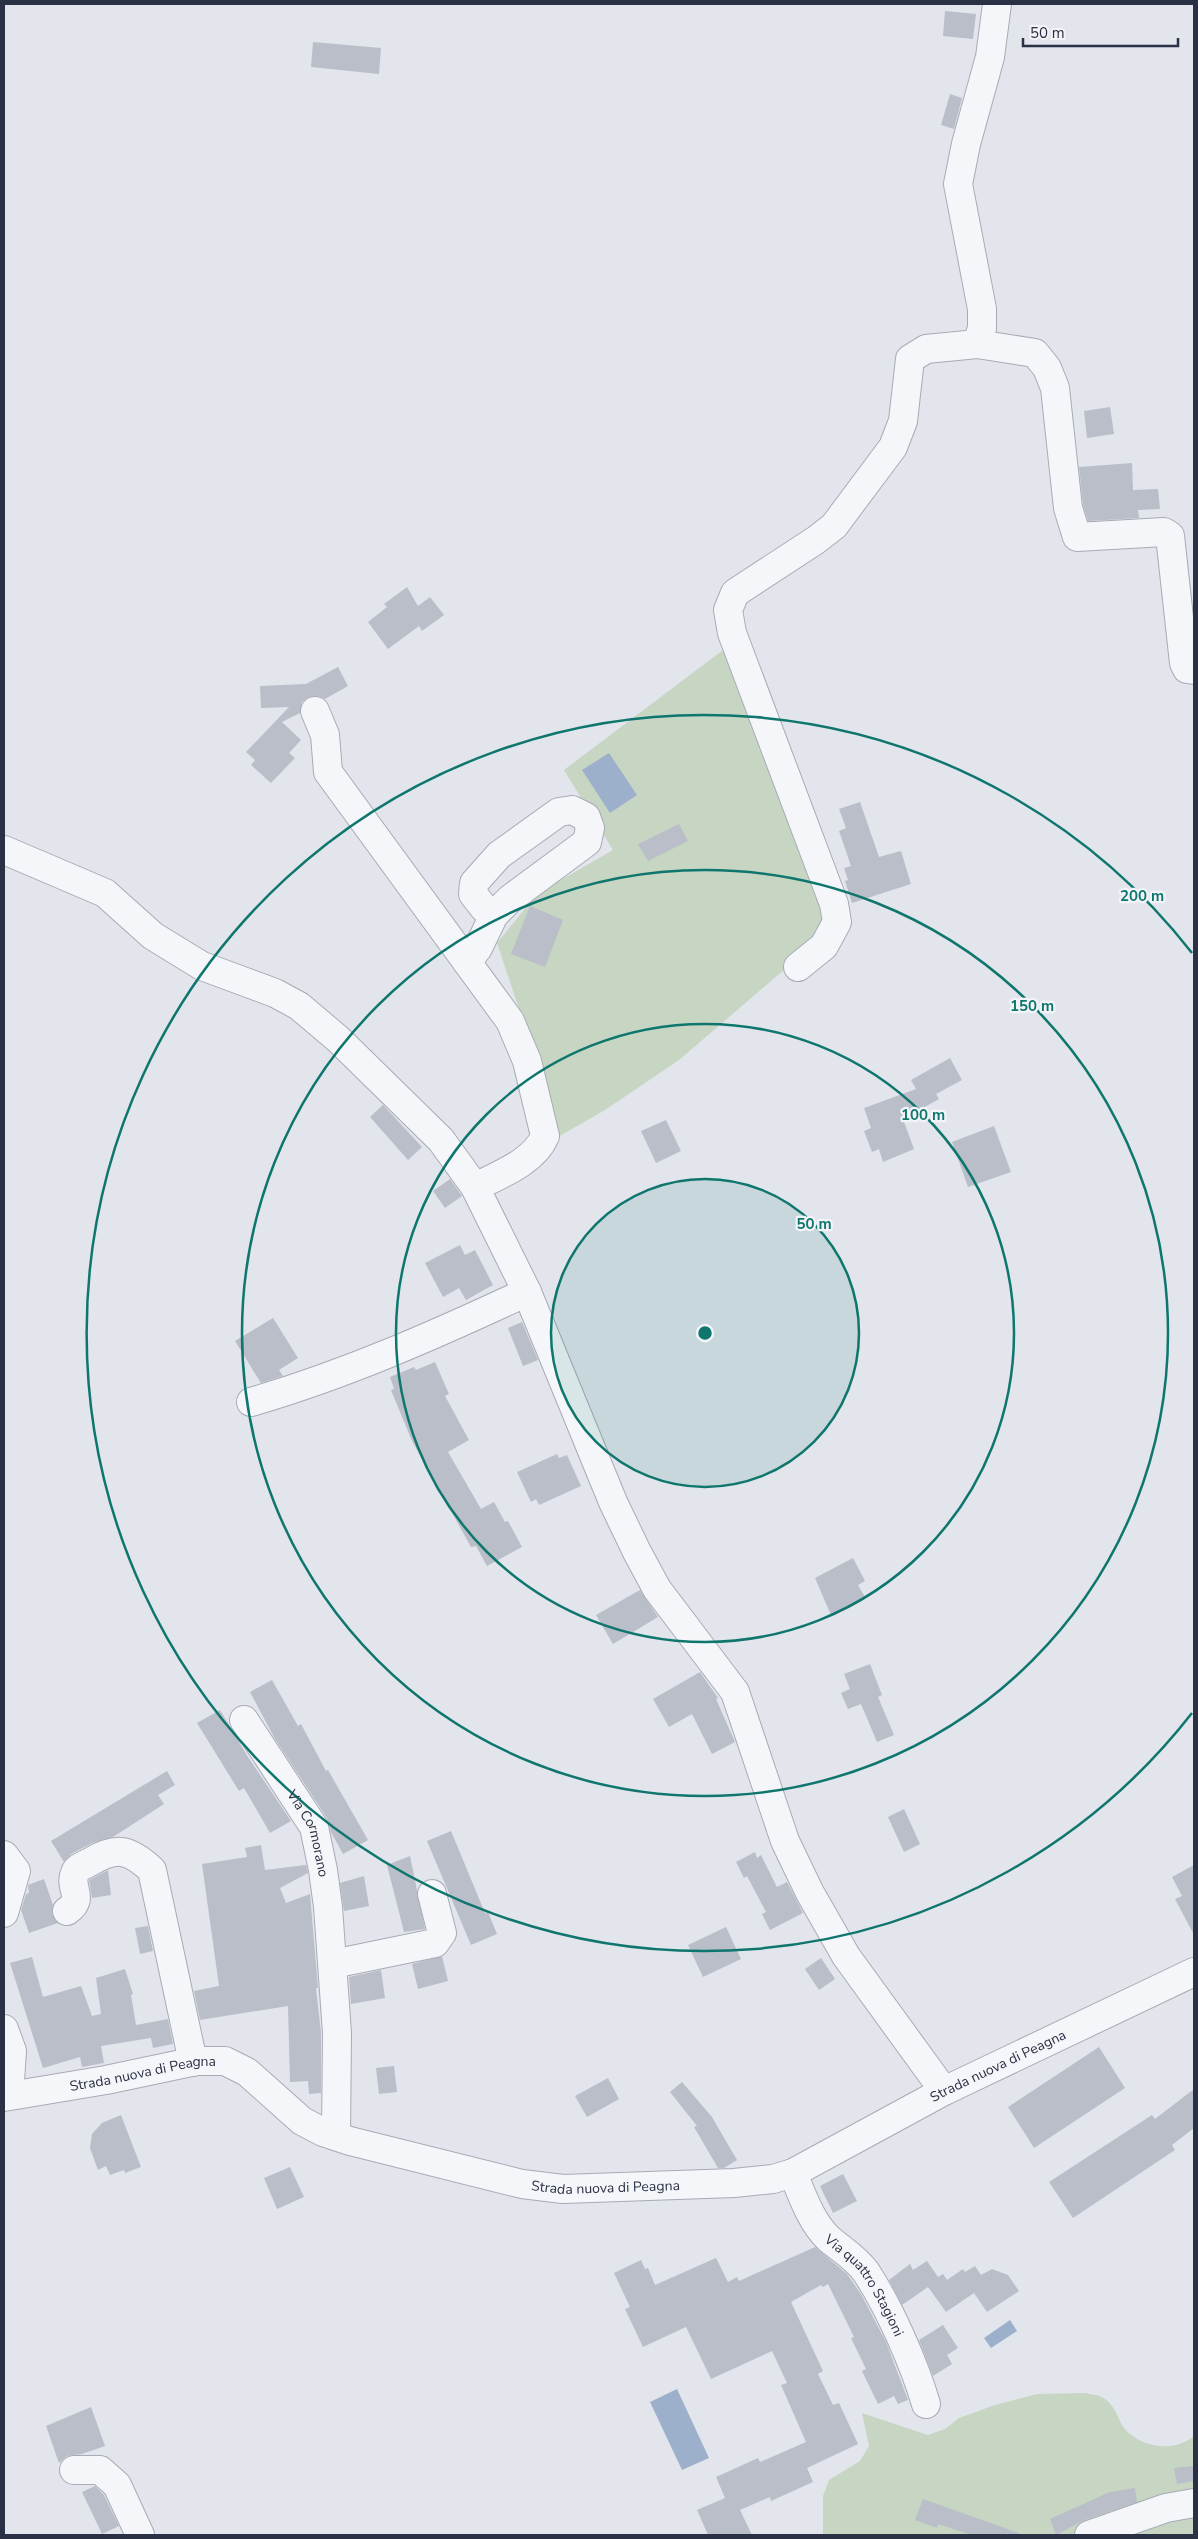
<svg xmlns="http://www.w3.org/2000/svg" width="1198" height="2539" viewBox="0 0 1198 2539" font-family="'Nunito Sans',sans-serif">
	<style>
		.green { fill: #c7d5c3 }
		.water { fill: #9db0cb }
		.building { fill: #b9bec9 }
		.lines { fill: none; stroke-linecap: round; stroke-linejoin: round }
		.minor-casing { stroke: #a7abb6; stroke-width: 30 }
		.minor { stroke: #f5f6f9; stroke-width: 28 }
		.ring { fill: none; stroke: #0f766e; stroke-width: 2.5 }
		.labels { text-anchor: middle; stroke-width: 4.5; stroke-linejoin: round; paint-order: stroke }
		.street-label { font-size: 14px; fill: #2a3144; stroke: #f2f4f8 }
		.centre { fill: #0f766e; stroke: #f2f4f8; stroke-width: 2.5 }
		.ring-label { font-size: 15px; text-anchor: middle; font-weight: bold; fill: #0f766e; stroke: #f2f4f8; stroke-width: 4.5; stroke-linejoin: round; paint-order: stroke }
	</style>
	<rect width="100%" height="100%" fill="#e2e5eb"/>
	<path class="green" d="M727 647 828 912 813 945 679 1060 605 1110 556 1138 525 1027 497 943 537 894 613 850 564 770Z
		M1086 2393C1092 2395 1101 2395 1105 2399 1116 2407 1117 2418 1124 2428 1141 2448 1174 2453 1194 2436V2535H823V2496L829 2480 860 2461 869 2446 862 2413 928 2435 945 2429 959 2418 995 2405 1037 2394Z"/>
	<path class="water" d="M609 753 637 795 610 813 582 770Z
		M1010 2320 1017 2331 991 2348 984 2338Z
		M677 2389 709 2458 682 2470 650 2402Z"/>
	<path class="building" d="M945 11 976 14 973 39 943 36Z
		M313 42 381 48 379 74 311 67Z
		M950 94 962 98 954 129 941 125Z
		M1110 407 1114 434 1087 438 1084 411Z
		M1132 463 1133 490 1158 489 1160 509 1138 510 1139 518 1088 521 1083 505 1079 467Z
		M407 587 418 606 430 597 444 615 422 631 419 626 388 649 368 622 387 607 384 604Z
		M338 667 348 686 325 699 317 696 309 697 302 702 300 713 282 722 301 740 289 753 295 758 271 783 251 765 255 760 246 752 289 707 261 708 260 686 306 684Z
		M860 802 879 857 901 851 911 884 852 903 845 881 848 880 844 868 851 866 839 831 846 828 839 809Z
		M679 824 688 841 648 861 638 844Z
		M530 906 563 920 545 967 511 954Z
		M950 1058 962 1080 936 1094 939 1099 903 1119 914 1149 883 1162 879 1149 872 1152 864 1131 871 1128 864 1108 916 1089 911 1080Z
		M383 1105 422 1147 408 1160 370 1117Z
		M666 1120 681 1151 656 1163 641 1131Z
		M994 1126 1011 1172 968 1187 952 1142Z
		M450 1179 462 1196 445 1208 433 1191Z
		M460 1245 465 1255 475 1250 493 1285 466 1300 459 1288 443 1297 425 1263Z
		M273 1318 298 1358 279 1370 283 1376 261 1383 235 1341Z
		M522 1322 538 1360 523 1366 508 1328Z
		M435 1362 449 1394 445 1396 469 1440 448 1452 481 1509 494 1502 505 1522 508 1521 522 1547 487 1566 476 1546 471 1547 412 1441 391 1390 394 1389 390 1377 414 1367 416 1370Z
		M557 1454 559 1458 567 1455 581 1486 539 1505 536 1499 531 1502 517 1472Z
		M853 1558 865 1581 858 1585 865 1597 831 1615 815 1578Z
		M640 1590 658 1617 613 1644 596 1615Z
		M870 1664 882 1695 878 1697 894 1735 877 1742 861 1704 848 1709 841 1693 850 1689 844 1674Z
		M700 1672 718 1698 716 1699 735 1742 712 1754 692 1714 669 1727 653 1699Z
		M272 1680 298 1726 301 1724 326 1771 328 1770 368 1840 343 1854 331 1832 327 1818 275 1739 250 1692Z
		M220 1710 248 1757 291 1821 270 1833 244 1788 239 1791 197 1723Z
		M167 1771 175 1785 158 1795 164 1804 113 1837 92 1843 71 1854 64 1862 51 1841Z
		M904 1809 920 1844 904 1852 888 1817Z
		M451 1831 485 1913 488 1912 497 1934 471 1945 427 1841Z
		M261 1845 265 1870 306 1865 308 1873 280 1888 286 1903 310 1894 318 1988H316L321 2033V2093L309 2094 308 2081 290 2082 288 2006 200 2020 194 1991 219 1986 202 1864 247 1857 245 1848Z
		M755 1852 757 1858 761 1855 777 1887 787 1882 803 1913 770 1930 762 1914 766 1912 747 1876 744 1878 736 1862Z
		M410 1856 425 1929 404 1932 387 1865Z
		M1194 1865V1935L1175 1899 1182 1896 1172 1877Z
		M108 1870 111 1895 92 1898 89 1880Z
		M364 1876 369 1906 344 1911 340 1883Z
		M44 1879 53 1905 52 1914 58 1923 29 1933 21 1910 26 1894 29 1893 28 1885Z
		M148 1926 153 1951 140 1954 135 1928Z
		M726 1927 741 1959 703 1977 688 1945Z
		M442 1956 448 1981 418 1989 412 1964Z
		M32 1957 43 1997 81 1986 92 2016 101 2014 96 1978 125 1969 133 1994 131 1995 136 2025 168 2019 173 2044 153 2048 151 2038 101 2046 104 2063 82 2067 80 2057 43 2068 10 1963Z
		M821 1958 835 1979 819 1990 805 1969Z
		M381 1970 385 1998 351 2004 349 1977Z
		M1099 2047 1125 2088 1034 2148 1008 2107Z
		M394 2066 397 2092 379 2094 376 2068Z
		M608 2078 619 2099 587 2117 575 2096Z
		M682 2082 712 2117 737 2160 724 2168H718L694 2127 697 2126 670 2092Z
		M1194 2089V2128L1172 2145 1175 2150 1073 2218 1049 2182 1152 2115 1155 2119Z
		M121 2115 141 2167 125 2173 124 2170 110 2175 106 2166 98 2170 90 2148 92 2134 102 2123Z
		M290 2167 304 2197 277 2209 264 2178Z
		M843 2174 857 2201 833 2213 820 2186Z
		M815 2247 847 2274 861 2294 886 2342 908 2400 898 2404 894 2396 878 2404 862 2371 866 2369 851 2338 854 2337 828 2284 823 2287 821 2285 791 2302 823 2371 818 2374 833 2405 839 2403 858 2444 807 2468 813 2482 771 2501 770 2497 740 2510 752 2535H708L697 2510 725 2498 716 2477 758 2458 760 2462 806 2442 781 2385 787 2383 772 2351 711 2379 686 2327 643 2347 625 2309 630 2307 614 2273 641 2260 645 2269 648 2268 655 2285 716 2258 728 2282 737 2277 739 2281Z
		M927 2261 938 2277 943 2274 947 2280 963 2269 965 2272 975 2266 981 2275 992 2269 1008 2275 1019 2291 987 2312 974 2293 946 2312 928 2287 902 2305 889 2280 910 2264 913 2270Z
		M943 2325 958 2348 947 2355 952 2364 933 2376 919 2340Z
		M91 2407 105 2446 82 2454 67 2456 59 2463 46 2426Z
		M1194 2466V2481L1177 2484 1174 2468Z
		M95 2486 104 2495 119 2526 102 2534 82 2492Z
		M1135 2488 1137 2502 1084 2520 1056 2535 1050 2519 1110 2492Z
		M923 2499 1019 2533 1018 2535H972L938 2524 937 2528 915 2520Z"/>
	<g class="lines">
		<g class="minor-casing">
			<g id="minor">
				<path d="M977 344 982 328V309L958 184 966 144 990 57 997 4"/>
				<path d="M315 711 325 735 328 772 510 1021 527 1061 545 1136C534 1162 499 1175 475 1187"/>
				<path d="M4 850 105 893 153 936 202 966 275 993 299 1006 338 1039 441 1140 475 1187 527 1292 613 1502 637 1552 657 1589 735 1692 785 1841 810 1893 846 1956 944 2091"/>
				<path d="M467 962 478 948 494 915 510 899 587 842 590 828 586 817 572 810 559 812 499 855 474 883 473 894 484 908 494 915"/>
				<path d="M798 967 824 946 837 922 834 904 732 633 728 610 735 593 816 540 834 526 893 447 903 421 910 359 926 349 977 344 1035 353 1047 368 1055 388 1068 508 1077 537 1164 532 1170 536 1184 663 1187 669 1194 670"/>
				<path d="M251 1402C347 1374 437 1334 527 1292"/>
				<path id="s1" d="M244 1720 314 1827 323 1870 328 1907 337 2033 336 2136"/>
				<path d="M4 1855 16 1871 4 1913"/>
				<path d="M67 1911C86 1898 68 1888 75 1873 77 1867 85 1865 90 1862 117 1846 129 1849 152 1870L193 2062"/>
				<path d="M333 1964 435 1943 442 1933 432 1894"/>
				<path d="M4 2029 12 2051 9 2095"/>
				<path id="s2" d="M4 2097 106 2080 196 2061H225L247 2072 302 2121 323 2132 350 2141 522 2184 563 2189 734 2183 773 2179 793 2173 944 2091 1194 1972"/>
				<path id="s3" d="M793 2173C802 2195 811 2222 829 2239 842 2250 856 2258 866 2272 889 2307 914 2363 926 2404"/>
				<path d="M74 2470H100L117 2485 140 2535"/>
				<path d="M1089 2535 1166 2508 1194 2503"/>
			</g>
		</g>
		<use href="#minor" class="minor"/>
	</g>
	<circle cx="705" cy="1333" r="154" fill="#0f766e" fill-opacity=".12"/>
	<g class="ring">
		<circle cx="705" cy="1333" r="154"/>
		<circle cx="705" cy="1333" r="309"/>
		<circle cx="705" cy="1333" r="463"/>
		<path d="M1192 1713A618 618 0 1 1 1192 953"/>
	</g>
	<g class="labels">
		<g class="street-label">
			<text dy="5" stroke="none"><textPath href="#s1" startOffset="132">Via Cormorano</textPath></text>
			<text dy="5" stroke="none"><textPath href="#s2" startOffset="1056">Strada nuova di Peagna</textPath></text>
			<text dy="5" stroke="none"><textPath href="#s2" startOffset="141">Strada nuova di Peagna</textPath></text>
			<text dy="5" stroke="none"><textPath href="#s2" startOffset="636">Strada nuova di Peagna</textPath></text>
			<text dy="5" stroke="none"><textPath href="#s3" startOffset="135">Via quattro Stagioni</textPath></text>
		</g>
	</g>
	<circle cx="705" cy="1333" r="8" class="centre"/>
	<g class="ring-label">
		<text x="1142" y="901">200 m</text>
		<text x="1032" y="1011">150 m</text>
		<text x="923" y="1120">100 m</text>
		<text x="814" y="1229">50 m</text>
	</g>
	<rect width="1198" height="2539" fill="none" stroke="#2a3144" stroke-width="10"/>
	<path d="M1023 38v8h155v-8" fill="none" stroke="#2a3144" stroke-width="2.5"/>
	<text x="1030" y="38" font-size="15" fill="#2a3144" stroke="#f2f4f8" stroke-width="4" paint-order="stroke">50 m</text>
</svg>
